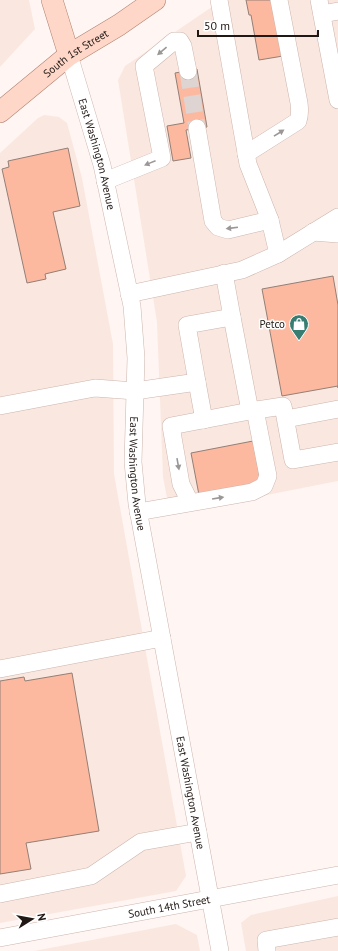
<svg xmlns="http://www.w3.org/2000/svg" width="338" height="951" viewBox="0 0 338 951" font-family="'PT Sans',sans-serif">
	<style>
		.built { fill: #fae8e0 }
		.building { fill: #fdb99f; stroke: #937f76 }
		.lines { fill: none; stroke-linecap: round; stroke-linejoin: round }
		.minor-tunnel { stroke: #ded4d1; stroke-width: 17; stroke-dasharray: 17 8; stroke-linecap: butt }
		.minor-casing { stroke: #ccb5ad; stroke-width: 18 }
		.major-casing { stroke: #b08371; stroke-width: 22 }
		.minor { stroke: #fff; stroke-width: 17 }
		.major { stroke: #fed7c8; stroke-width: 21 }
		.oneway { fill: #9b9796 }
		.labels { text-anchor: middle; stroke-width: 3; stroke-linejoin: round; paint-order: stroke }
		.street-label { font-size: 11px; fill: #201815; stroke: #fff }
		.poi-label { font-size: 11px; fill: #201815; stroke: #fff; text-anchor: end }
	</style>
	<rect width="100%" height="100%" fill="#fff5f2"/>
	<path class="built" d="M0 0H29L35 29 0 67Z
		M222 0H338V481L170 514 163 477 157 322 118 80 125 66Z
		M44 115 59 117 67 123 82 178 113 344 114 474 186 876 176 891 0 923V153L38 118Z
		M338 896V951H246L241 923 251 915Z
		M176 924 197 935 200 951H34Z"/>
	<path class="building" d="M246 0H273L283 56 259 60 251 15H249Z
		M197 69 207 127 186 130 191 158 173 161 167 126 184 123 175 73Z
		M68 148 80 206 53 212 66 269 45 274 46 279 27 283 2 169 9 167 8 161Z
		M333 276 338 305V388V386L282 396 262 289Z
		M253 441 261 483 199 495 191 453Z
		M72 673 99 831 26 843 31 869 0 874V681L24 677 25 681Z"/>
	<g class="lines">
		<path class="minor-tunnel" d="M188 71 197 128"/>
		<g class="minor-casing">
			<g id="minor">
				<path d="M319 0 338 100"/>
				<path d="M322 14 338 11"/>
				<path id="s1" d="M69 55 102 165 132 306 136 358 133 462 137 504 220 951"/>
				<path d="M197 128 213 221 218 227 228 230 270 220"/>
				<path d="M246 154 298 121C300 115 300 110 299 103L279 0"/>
				<path d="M105 181 162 158 144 66 174 41H180L183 46 188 71"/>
				<path d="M313 232 338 234"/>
				<path d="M278 254 338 217"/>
				<path d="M129 294 242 270 278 254 270 220 248 164 219 0"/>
				<path d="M232 317 250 411 283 406 293 460 338 452"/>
				<path d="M197 382 204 420"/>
				<path d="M0 406 95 388 135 391 197 382 187 325 232 317 224 273"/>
				<path d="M286 419 338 409"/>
				<path d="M190 502 181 484 171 426 250 411"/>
				<path d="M138 512 252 492 264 486 268 476 255 410"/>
				<path d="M0 669 162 638"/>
				<path d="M0 894 91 876 141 842 198 832"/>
				<path id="s2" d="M0 938 338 875"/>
				<path d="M267 951 266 940 338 927"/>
			</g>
		</g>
		<g class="major-casing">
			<g id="major">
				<path d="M52 0 69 55"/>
				<path id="s3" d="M0 112 69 55 119 25 155 0"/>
			</g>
		</g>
		<use href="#minor" class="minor"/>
		<use href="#major" class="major"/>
	</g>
	<defs><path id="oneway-solid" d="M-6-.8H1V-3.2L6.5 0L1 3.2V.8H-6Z"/></defs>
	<g class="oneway">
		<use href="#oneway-solid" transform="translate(162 51) rotate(140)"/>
		<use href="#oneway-solid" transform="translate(279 133) rotate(-32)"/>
		<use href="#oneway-solid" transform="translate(150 163) rotate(158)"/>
		<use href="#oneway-solid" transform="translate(232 228) rotate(173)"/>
		<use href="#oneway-solid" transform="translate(178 464) rotate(80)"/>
		<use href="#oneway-solid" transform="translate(218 498) rotate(-9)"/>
	</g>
	<defs>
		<g id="shop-pin" transform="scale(1)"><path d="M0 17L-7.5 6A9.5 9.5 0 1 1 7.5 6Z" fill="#387d72" stroke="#fff"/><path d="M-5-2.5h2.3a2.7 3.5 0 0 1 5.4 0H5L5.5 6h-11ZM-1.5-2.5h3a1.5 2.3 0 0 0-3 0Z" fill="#fff"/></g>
	</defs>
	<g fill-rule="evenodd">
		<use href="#shop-pin" x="299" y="324"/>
	</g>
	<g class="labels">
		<g class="street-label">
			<text dy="4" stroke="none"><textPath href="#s3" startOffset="96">South 1st Street</textPath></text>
			<text dy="4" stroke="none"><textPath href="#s1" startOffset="103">East Washington Avenue</textPath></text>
			<text dy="4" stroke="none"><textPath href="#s1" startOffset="427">East Washington Avenue</textPath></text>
			<text dy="4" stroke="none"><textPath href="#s1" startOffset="751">East Washington Avenue</textPath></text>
			<text dy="4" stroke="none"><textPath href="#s2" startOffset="172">South 14th Street</textPath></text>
		</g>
		<g class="poi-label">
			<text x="285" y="328">Petco</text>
		</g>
	</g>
	<g transform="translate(32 919) rotate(79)" stroke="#ffffff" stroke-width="3" paint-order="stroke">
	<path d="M0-3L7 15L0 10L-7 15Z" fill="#201815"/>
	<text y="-6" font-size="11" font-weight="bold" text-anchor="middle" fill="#201815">N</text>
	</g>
	<path d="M198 30v6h120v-6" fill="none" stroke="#201815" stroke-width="2"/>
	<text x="204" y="30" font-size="12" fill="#201815" stroke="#ffffff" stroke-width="3" paint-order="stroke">50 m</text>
</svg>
